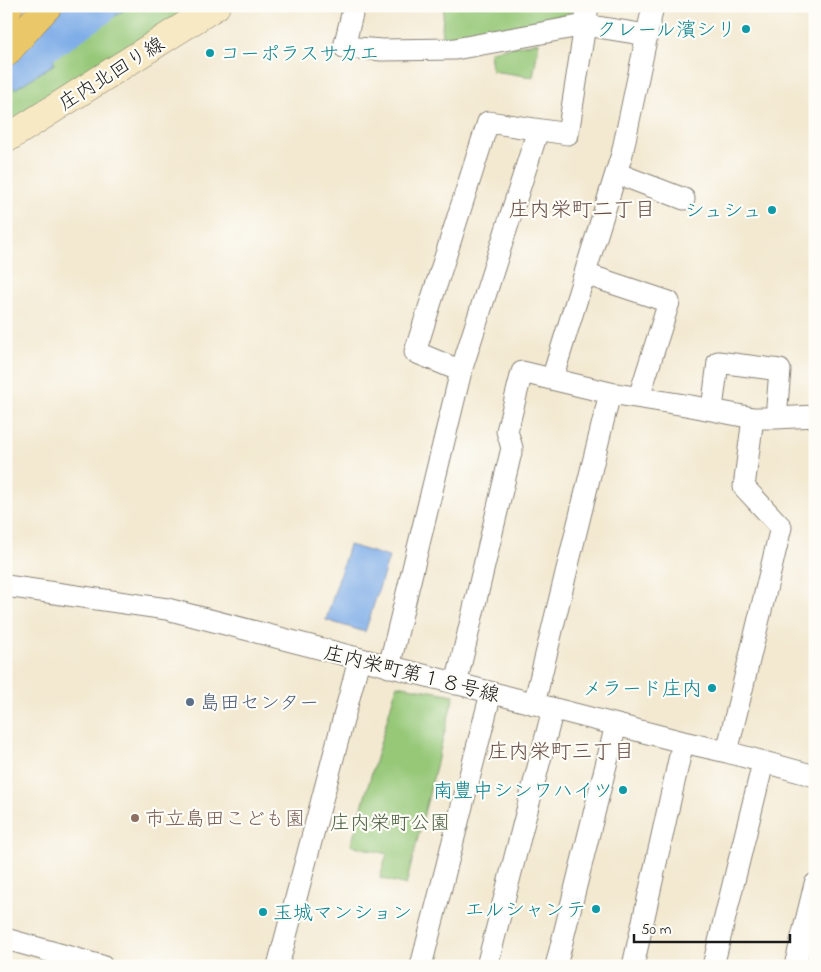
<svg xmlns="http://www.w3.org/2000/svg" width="821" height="972" viewBox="0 0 821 972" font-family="'Indie Flower','Klee One',sans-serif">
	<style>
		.green { fill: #96c878; stroke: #59724a }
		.water { fill: #7dace7; stroke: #4c6482 }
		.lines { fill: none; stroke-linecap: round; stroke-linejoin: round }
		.river { stroke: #7dace7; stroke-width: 38 }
		.street-casing { stroke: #888276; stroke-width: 23 }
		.secondary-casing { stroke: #888276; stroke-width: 29 }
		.primary-casing { stroke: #888276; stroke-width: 29 }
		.highway-casing { stroke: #888276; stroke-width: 29 }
		.street { stroke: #fff; stroke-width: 21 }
		.secondary { stroke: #f7e9c3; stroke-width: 28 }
		.primary { stroke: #eac769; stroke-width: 28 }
		.highway { stroke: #eac769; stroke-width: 28 }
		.culture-dot { fill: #0f9aa8; stroke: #fdfcf7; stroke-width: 2 }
		.service-dot { fill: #5c6f8a; stroke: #fdfcf7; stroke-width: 2 }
		.education-dot { fill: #8d6e63; stroke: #fdfcf7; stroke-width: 2 }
		.labels { text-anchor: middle; stroke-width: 4.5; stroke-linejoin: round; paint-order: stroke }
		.culture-label { font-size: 20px; fill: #0d838f; stroke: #fdfcf7; text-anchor: end }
		.street-label { font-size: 20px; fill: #1c1c1c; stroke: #fdfcf7 }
		.service-label { font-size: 20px; fill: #4e5e75; stroke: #fdfcf7; text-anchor: start }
		.education-label { font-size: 20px; fill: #785e54; stroke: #fdfcf7; text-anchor: start }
		.park-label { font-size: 20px; fill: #4d6141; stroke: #fdfcf7 }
		.neighbourhood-label { font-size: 21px; fill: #664d44; stroke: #fdfcf7 }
	</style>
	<rect width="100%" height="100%" fill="#fdfcf7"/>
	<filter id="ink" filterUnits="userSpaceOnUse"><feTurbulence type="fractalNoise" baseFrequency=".02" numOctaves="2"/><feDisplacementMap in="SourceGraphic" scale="10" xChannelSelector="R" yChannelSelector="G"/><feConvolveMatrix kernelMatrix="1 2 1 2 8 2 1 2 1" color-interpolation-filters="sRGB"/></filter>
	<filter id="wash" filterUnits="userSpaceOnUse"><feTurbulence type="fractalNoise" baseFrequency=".0096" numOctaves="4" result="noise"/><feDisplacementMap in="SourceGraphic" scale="20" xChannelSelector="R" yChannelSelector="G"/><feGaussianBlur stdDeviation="1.12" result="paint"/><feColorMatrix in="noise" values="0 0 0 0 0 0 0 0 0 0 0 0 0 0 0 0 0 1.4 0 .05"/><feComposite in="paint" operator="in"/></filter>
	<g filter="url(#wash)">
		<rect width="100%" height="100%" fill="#f3e9d1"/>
		<path class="green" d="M130 6H201L6 133V90L12 83 15 88 54 64 53 59 56 55Z
			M444 6H576L573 11 562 16 441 41Z
			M539 42 533 77 492 71 490 51Z
			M397 685 454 695 406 885 380 878 387 854 351 845Z"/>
		<path class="water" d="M77 6H130L56 55 53 59 54 64 15 89 12 83C30 54 52 29 77 6Z
			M349 545 389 557 365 632 326 620Z"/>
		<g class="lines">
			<path class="river" d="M6 69 99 6"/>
		</g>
	</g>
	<g filter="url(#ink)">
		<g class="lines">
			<g class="street-casing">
				<path id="street" d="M354 6 344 47 382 50 455 49 585 25 588 6
					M616 173 684 199
					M585 274 669 302 639 397
					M461 371 538 130
					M552 379 622 154 653 6
					M712 409 718 362 780 370 776 418 815 416
					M6 586 167 609 683 742 727 752 815 776
					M389 667 461 371 415 352 488 122 568 134 585 25 647 35
					M456 684 512 448 507 431 522 372 610 393 691 406 753 418
					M534 704 610 393
					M727 752 781 527 744 487 753 418H776
					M6 939 102 966
					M278 966 359 660
					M421 966 491 693
					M487 966 553 709
					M556 966 616 725
					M633 966 683 742
					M713 966 763 763
					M795 966 815 884"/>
			</g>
			<g class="secondary-casing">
				<path id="secondary" d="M6 139 216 6"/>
			</g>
			<g class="primary-casing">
				<path id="primary" d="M6 53 32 23 48 6"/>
			</g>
			<g class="highway-casing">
				<path id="highway" d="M6 12 9 6"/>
			</g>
			<use href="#street" class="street"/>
			<use href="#secondary" class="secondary"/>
			<use href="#primary" class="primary"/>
			<use href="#highway" class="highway"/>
		</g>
	</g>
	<g class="culture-dot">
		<circle cx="746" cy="29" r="5"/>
		<circle cx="210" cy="53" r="5"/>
		<circle cx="772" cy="210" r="5"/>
		<circle cx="712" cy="688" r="5"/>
		<circle cx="623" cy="790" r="5"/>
		<circle cx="596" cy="909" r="5"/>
		<circle cx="263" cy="912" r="5"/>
	</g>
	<circle class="service-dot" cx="190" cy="702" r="5"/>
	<circle class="education-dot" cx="135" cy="818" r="5"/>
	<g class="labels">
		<g class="culture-label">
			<text x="736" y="36">クレール濱シリ</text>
			<text x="220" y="60" text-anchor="start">コーポラスサカエ</text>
			<text x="762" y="217">シュシュ</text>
			<text x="702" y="695">メラード庄内</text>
			<text x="613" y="797">南豊中シンワハイツ</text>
			<text x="586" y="916">エルシャンテ</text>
			<text x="273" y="919" text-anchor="start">玉城マンション</text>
		</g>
		<g class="street-label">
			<text transform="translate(111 73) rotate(-32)" y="7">庄内北回り線</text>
			<text transform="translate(412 673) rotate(14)" y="7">庄内栄町第１８号線</text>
		</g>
		<g class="service-label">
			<text x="200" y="709">島田センター</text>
		</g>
		<g class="education-label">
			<text x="145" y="825">市立島田こども園</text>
		</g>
		<g class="park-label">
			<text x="390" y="829">庄内栄町公園</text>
		</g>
		<g class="neighbourhood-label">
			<text x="582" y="216">庄内栄町二丁目</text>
			<text x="561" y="758">庄内栄町三丁目</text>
		</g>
	</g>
	<rect width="821" height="972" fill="none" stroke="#fdfcf7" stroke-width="25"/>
	<path d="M634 934v8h156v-8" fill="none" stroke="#1c1c1c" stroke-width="2.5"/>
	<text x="641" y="934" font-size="15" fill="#1c1c1c" stroke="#fdfcf7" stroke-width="4" paint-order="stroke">50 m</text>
</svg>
